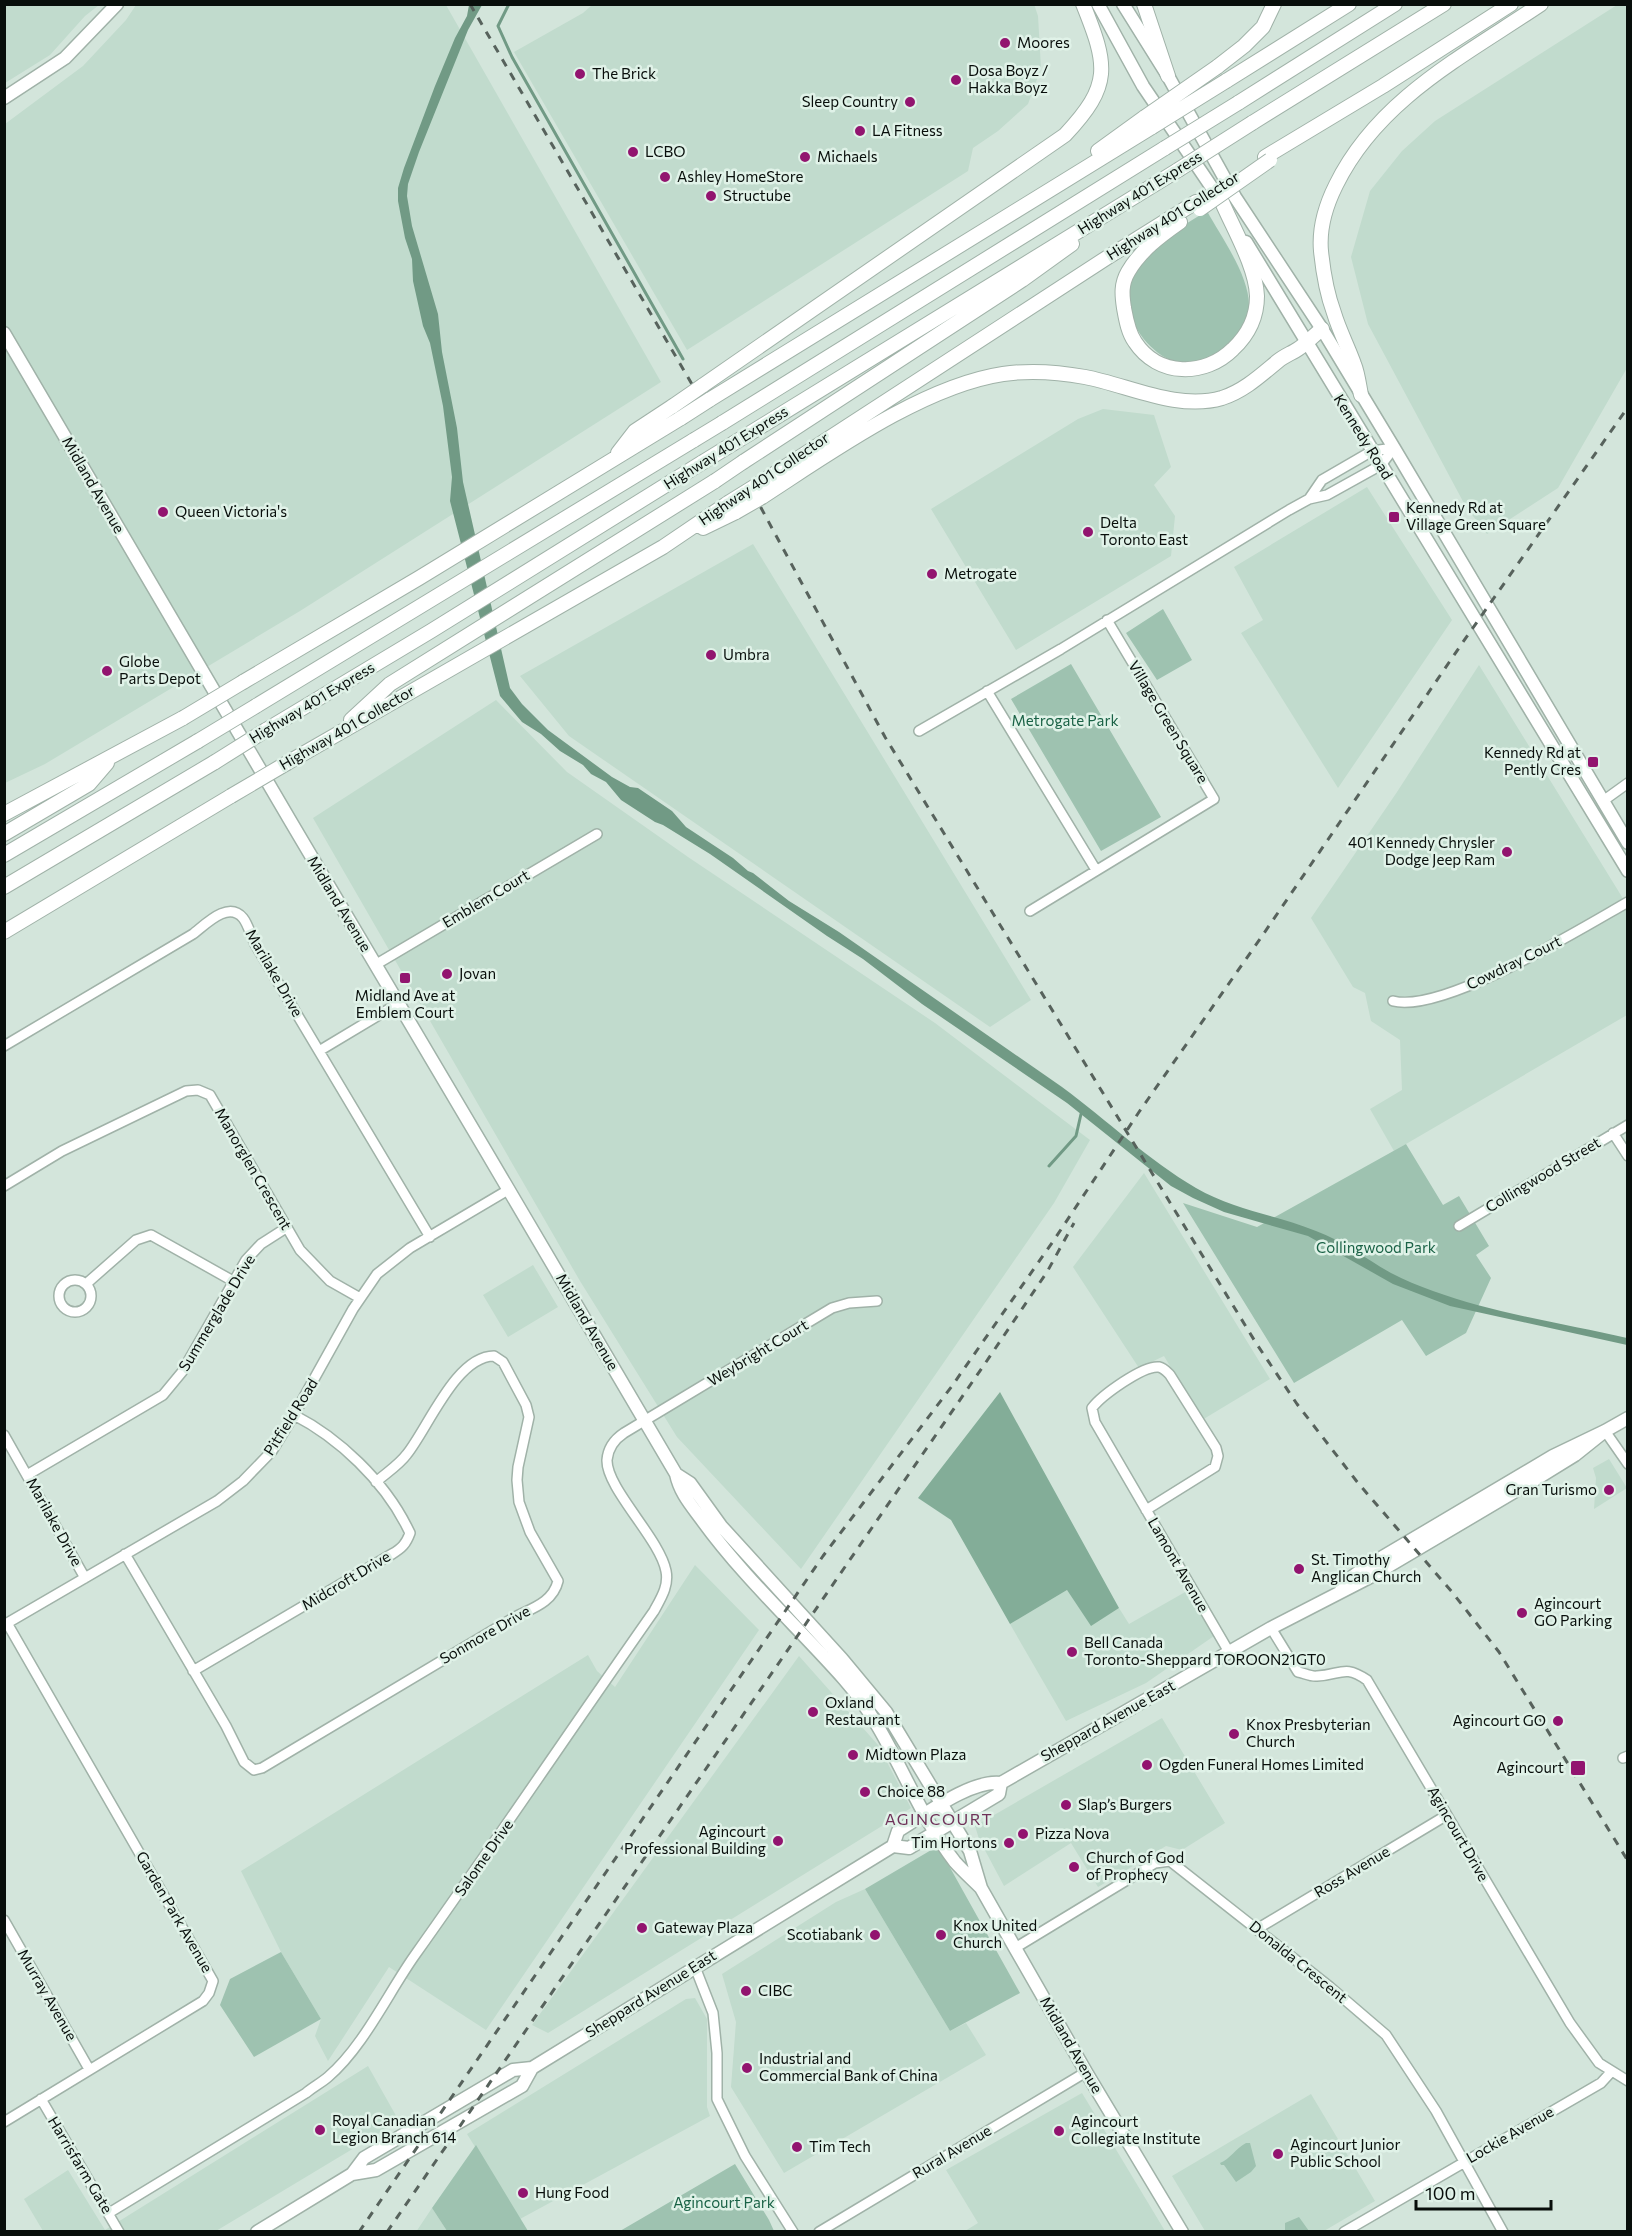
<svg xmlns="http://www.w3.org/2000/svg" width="1632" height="2236" viewBox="0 0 1632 2236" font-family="Commissioner,sans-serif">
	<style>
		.built { fill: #c1dbcd }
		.green { fill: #9ec2b0 }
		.forest { fill: #83ad98 }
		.water { fill: #719a85 }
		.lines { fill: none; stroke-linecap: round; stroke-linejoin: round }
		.stream { stroke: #719a85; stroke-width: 3 }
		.minor-casing { stroke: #a0b2a8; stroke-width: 12 }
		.major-casing { stroke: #a0b2a8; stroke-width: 15 }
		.highway-casing { stroke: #a0b2a8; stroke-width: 16 }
		.minor { stroke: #fff; stroke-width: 9 }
		.major { stroke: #fff; stroke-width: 12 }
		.highway { stroke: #fff; stroke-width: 14 }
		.rail { stroke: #57625c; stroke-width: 3; stroke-dasharray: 8 8; stroke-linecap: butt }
		.highway-bridge-casing { stroke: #a0b2a8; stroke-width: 16; stroke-linecap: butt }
		.highway-bridge { stroke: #fff; stroke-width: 14 }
		.poi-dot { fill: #92146f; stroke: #e0f2e8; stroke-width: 2 }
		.labels { text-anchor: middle; stroke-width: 5; stroke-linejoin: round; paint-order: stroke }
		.poi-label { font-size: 15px; fill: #080e0b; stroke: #e0f2e8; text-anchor: start }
		.street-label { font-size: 15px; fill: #080e0b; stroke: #e0f2e8 }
		.park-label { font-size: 15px; fill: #1a6246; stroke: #e0f2e8 }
		.neighbourhood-label { font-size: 16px; letter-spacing: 1.5px; fill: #6f3259; stroke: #e0f2e8 }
	</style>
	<rect width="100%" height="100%" fill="#d3e5db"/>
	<path class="built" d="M5 4H99V5L85 16 50 55 5 83Z
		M1034 4 1038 16 1041 68 1028 104 998 131 973 148 968 171 687 350 514 52 583 13 592 5Z
		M136 5H446L661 382 300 611 45 764 5 783V124L83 66 126 20Z
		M1617 5H1628L1627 368 1558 488 1487 534 1466 507 1368 324 1351 257 1370 191 1402 151 1435 121Z
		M1103 409 1154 415 1171 467 1154 485 1175 516 1171 556 1016 650 931 509 1078 419Z
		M1367 487 1452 620 1338 788 1241 633 1263 620 1234 567Z
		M753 544 1031 1000 990 1027 569 736 520 676Z
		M1479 665 1627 905V1015L1394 1151 1370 1109 1402 1090 1400 1040 1371 1021 1365 993 1353 987 1311 918 1397 792Z
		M496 700 567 772 688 857 935 1023 1090 1140 1054 1203 801 1569 677 1437 580 1281 313 818Z
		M1144 1173 1270 1379 1202 1420 1164 1356 1139 1368 1073 1267Z
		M533 1265 558 1307 508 1337 483 1295Z
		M1609 1459 1627 1488 1594 1509 1596 1478 1593 1468Z
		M695 1565 759 1630 486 2030 389 1967 328 2061 315 2036 321 2019 281 1952 241 1871 588 1655 597 1671 615 1687Z
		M1067 1590 1091 1625 1119 1608 1129 1624 1187 1591 1214 1636 1146 1683 1066 1721 1010 1624Z
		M799 1656 878 1745 911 1808 548 2033 532 2025Z
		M1162 1718 1225 1823 1182 1850 1166 1846 1098 1887 1071 1843 1004 1886 979 1839 975 1826Z
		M865 1889 950 2031 966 2023 986 2055 784 2173 731 2087 736 2022 722 1974 836 1902Z
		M695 1998 707 2019V2107L710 2116 520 2219 467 2134 686 1999Z
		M368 2066 399 2121 216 2231H43L24 2199 68 2170 105 2230Z
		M1082 2093 1165 2231H965L978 2223 946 2170Z
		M1311 2094 1375 2201 1324 2231H1205L1172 2176Z
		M432 2208 447 2231 416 2232Z"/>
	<path class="green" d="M1207 211C1221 237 1250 276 1249 307 1248 313 1248 323 1245 329 1237 351 1191 369 1170 360 1144 348 1122 315 1130 286 1132 278 1138 268 1143 262 1158 239 1184 225 1207 211Z
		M1163 609 1192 660 1157 680 1126 633Z
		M1071 664 1161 817 1101 851 1011 699Z
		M1406 1144 1443 1205 1459 1196 1489 1246 1476 1255 1491 1278 1466 1333 1426 1356 1402 1320 1294 1383 1183 1203 1257 1227Z
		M938 1846 1020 1993 950 2031 865 1889Z
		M281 1952 321 2019 254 2057 220 2005 230 1979Z
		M1246 2143H1250L1256 2166 1251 2172 1236 2182 1224 2165H1221L1220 2163C1230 2159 1236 2148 1246 2143Z
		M476 2145 479 2150 528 2231H447L432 2208Z
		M735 2164 769 2220 774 2231H620Z
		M1299 2217 1309 2231H1285V2223Z"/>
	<path class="forest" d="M1000 1392 1119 1608 1091 1626 1067 1590 1010 1624 951 1520 918 1498Z"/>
	<path class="water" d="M469 5H482L468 30 419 152 408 184 407 196 412 226 438 314 442 352 457 428 463 482 510 688 522 704 548 730 612 777 630 787 638 788 672 811 686 827 733 858 748 871 753 873 789 901 839 932 1062 1087C1107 1120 1148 1160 1196 1188 1234 1210 1276 1215 1316 1231 1343 1241 1366 1259 1391 1273 1404 1280 1419 1286 1433 1291 1493 1313 1565 1324 1627 1338V1345L1450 1306 1393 1284 1308 1236 1224 1212 1193 1198 1171 1186 1067 1103 922 1004 863 959 827 936 710 854 663 825 655 822 621 800 606 782 591 774 583 765 560 751 541 734 522 722 500 696 450 501 452 477 443 406 430 343 423 326 413 281 412 259 405 238 398 201V188L404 168 435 86 455 38 467 16Z"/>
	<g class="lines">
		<path class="stream" d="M509 4 498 26 512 57 683 359
			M1049 1166 1076 1136 1081 1114"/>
		<g class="minor-casing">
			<path id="minor" d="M1309 499 1322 480 1372 451 1394 448
				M987 691 1096 870
				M919 731 1061 649 1289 510 1309 499 1327 495 1381 465 1394 448
				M1603 801 1628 783
				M1030 911 1214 799 1107 620
				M375 965 597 834
				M1393 1001C1443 1014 1582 928 1628 902
				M4 1046 193 934C205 925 228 900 243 918 248 924 251 936 255 944L430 1237
				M319 1051 399 1003
				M1613 1133 1628 1156
				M4 1186 62 1151 186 1091 198 1090 210 1095 300 1250 330 1281 360 1298
				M1459 1226 1628 1125
				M59 1296a16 16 0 1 1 32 0a16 16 0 1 1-32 0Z
				M86 1284 136 1240 151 1235 233 1281
				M1605 1431 1628 1464
				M4 1435 85 1578
				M27 1475 163 1395 182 1372 246 1260 261 1244 286 1228
				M1146 1510 1215 1467 1218 1456 1216 1448 1170 1375C1167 1372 1164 1368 1159 1367 1143 1365 1101 1396 1092 1408L1095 1422 1229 1652
				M125 1554 226 1726 244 1762 254 1770 262 1768 515 1617C533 1608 553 1602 558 1581L530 1532 519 1502 517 1480 518 1467 529 1417 526 1405 503 1362 494 1356C456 1356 428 1428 407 1454 399 1465 386 1473 376 1482
				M4 1625 217 1501 243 1481 272 1451 294 1415 353 1309 377 1274 410 1248 508 1190
				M1271 1628 1298 1672C1304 1673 1311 1677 1317 1676 1341 1675 1344 1664 1367 1680L1570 2023 1599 2063 1628 2081
				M193 1671 392 1554C402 1548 406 1544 410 1533L407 1527C384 1481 339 1438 294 1415
				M1623 1758 1628 1756
				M4 1920 89 2069
				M1257 1929 1447 1815
				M1015 1948 1155 1863 1170 1861 1330 1987 1386 2035 1436 2111 1503 2232
				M695 1967 713 2013 717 2053V2099L745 2156 793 2232
				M41 2099 119 2232
				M4 2122 203 2001 209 1993 213 1981 7 1623
				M109 2213 306 2093C313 2087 321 2083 328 2077 364 2046 388 1993 415 1955 496 1841 574 1725 654 1611 661 1598 669 1586 666 1571 660 1539 606 1488 607 1460 608 1448 615 1439 624 1433L832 1308 849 1303 877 1301
				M819 2232 1086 2072
				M1344 2232 1601 2083 1611 2072"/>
		</g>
		<g class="major-casing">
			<path id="major" d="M1098 4 1143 86 1223 204
				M1123 4 1168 76 1235 197 1322 329 1394 448 1628 843
				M4 98 65 58 117 4
				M1246 242 1628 871
				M4 333 291 822 487 1153C549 1260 612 1367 676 1474 680 1493 691 1505 702 1520 744 1578 797 1626 844 1679 892 1733 912 1807 955 1862 963 1871 972 1879 981 1888
				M676 1474 690 1483 721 1526 842 1659 886 1712 970 1851 981 1888 1015 1948 1086 2072 1182 2232
				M1341 1585 1364 1568 1553 1456 1605 1431 1628 1418
				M893 1846 898 1831C923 1816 971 1779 1001 1783L1271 1628 1370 1577 1536 1479 1575 1455 1605 1431
				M352 2174 364 2158 513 2070 532 2068 893 1846 909 1848 999 1794 1001 1783
				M257 2232 352 2174 376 2170 522 2086 532 2068"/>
		</g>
		<g class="highway-casing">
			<path id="highway" d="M1144 4 1168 76
				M1217 67 1244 46 1263 27 1274 4
				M1226 81 1349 4
				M1238 103 1395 4
				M1252 123 1444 4
				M1098 151 1145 117
				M1265 157 1383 86 1511 4
				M1180 222C1160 236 1140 251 1128 272 1121 284 1122 295 1124 308 1126 319 1128 332 1135 342 1158 377 1205 377 1233 349 1248 335 1257 317 1257 296 1256 267 1234 230 1222 202
				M702 386 1065 135C1112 85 1108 66 1083 4
				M1361 395C1359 385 1358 374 1354 364 1348 347 1339 330 1334 313 1327 294 1323 271 1321 251 1319 229 1326 205 1336 185 1378 99 1464 56 1541 4
				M709 400 1152 127
				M722 423 1165 148
				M734 443 1178 170
				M618 453 635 431 673 406
				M743 462 1022 280 1072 244
				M757 485 1108 257 1196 202
				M762 497C830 453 923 386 1003 374 1030 370 1058 372 1085 377 1128 385 1177 411 1222 398 1244 391 1261 375 1278 361 1284 356 1292 353 1298 349 1307 343 1314 335 1322 329
				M703 528 736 512
				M243 682 419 578 681 418
				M256 706 694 440
				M351 720 390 684 715 481
				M266 730 431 631 703 462
				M287 763 663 547 728 503
				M4 814 183 718
				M4 834 89 784 107 763
				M4 855 198 741
				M4 887 215 762
				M4 932 231 796"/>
		</g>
		<use href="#minor" class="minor"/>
		<use href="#major" class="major"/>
		<use href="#highway" class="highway"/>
		<path class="rail" d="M470 4 693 386
			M753 493 885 737 1256 1343 1297 1404 1358 1483 1452 1592 1499 1652 1628 1861
			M359 2232 823 1556 952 1386 1054 1240 1139 1112 1260 939 1463 642 1628 407
			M387 2232 984 1365 1047 1272 1074 1223"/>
		<g class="highway-bridge-casing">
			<path id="highway-bridge" d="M1145 117 1217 67
				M1152 127 1226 81
				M1165 148 1238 103
				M1178 170 1252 123
				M1200 209 1270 160
				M673 406 702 386
				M681 418 709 400
				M694 440 722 423
				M703 462 734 443
				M715 481 743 462
				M728 503 757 485
				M736 512 762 497
				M183 718 243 682
				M198 741 256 706
				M215 762 266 730
				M231 796 287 763"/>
		</g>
		<use href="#highway-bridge" class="highway-bridge"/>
	</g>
	<g class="poi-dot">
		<circle cx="1005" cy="43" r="6"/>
		<circle cx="580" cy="74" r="6"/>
		<circle cx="956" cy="80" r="6"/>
		<circle cx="910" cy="102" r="6"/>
		<circle cx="860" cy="131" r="6"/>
		<circle cx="633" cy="152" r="6"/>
		<circle cx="805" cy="157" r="6"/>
		<circle cx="665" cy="177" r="6"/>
		<circle cx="711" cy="196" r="6"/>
		<circle cx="163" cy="512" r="6"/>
		<rect x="1388" y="511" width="12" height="12" rx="3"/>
		<circle cx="1088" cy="532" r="6"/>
		<circle cx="932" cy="574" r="6"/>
		<circle cx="711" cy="655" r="6"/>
		<circle cx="107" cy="671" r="6"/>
		<rect x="1587" y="756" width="12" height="12" rx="3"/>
		<circle cx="1507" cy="852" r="6"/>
		<circle cx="447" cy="974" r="6"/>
		<rect x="399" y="972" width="12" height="12" rx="3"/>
		<circle cx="1609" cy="1490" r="6"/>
		<circle cx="1299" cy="1569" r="6"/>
		<circle cx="1522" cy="1613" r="6"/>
		<circle cx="1072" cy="1652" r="6"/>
		<circle cx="813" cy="1712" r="6"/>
		<circle cx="1558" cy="1721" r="6"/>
		<circle cx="1234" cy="1734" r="6"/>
		<circle cx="853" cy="1755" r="6"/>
		<circle cx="1147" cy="1765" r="6"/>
		<rect x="1570" y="1760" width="16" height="16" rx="3"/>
		<circle cx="865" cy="1792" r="6"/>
		<circle cx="1066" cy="1805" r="6"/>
		<circle cx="1023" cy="1834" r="6"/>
		<circle cx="778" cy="1841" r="6"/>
		<circle cx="1009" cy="1843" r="6"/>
		<circle cx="1074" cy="1867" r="6"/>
		<circle cx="642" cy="1928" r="6"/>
		<circle cx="875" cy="1935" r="6"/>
		<circle cx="941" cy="1935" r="6"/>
		<circle cx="746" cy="1991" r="6"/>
		<circle cx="747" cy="2068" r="6"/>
		<circle cx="320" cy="2130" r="6"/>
		<circle cx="1059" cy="2131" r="6"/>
		<circle cx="797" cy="2147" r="6"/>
		<circle cx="1278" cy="2154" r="6"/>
		<circle cx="523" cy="2193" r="6"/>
	</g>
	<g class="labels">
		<g class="poi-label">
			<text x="1017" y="48">Moores</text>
			<text x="968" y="76">Dosa Boyz /<tspan x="968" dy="17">Hakka Boyz</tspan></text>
			<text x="592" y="79">The Brick</text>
			<text x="898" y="107" text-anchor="end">Sleep Country</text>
			<text x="872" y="136">LA Fitness</text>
			<text x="645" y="157">LCBO</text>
			<text x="817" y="162">Michaels</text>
			<text x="677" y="182">Ashley HomeStore</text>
			<text x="723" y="201">Structube</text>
			<text x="1406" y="513">Kennedy Rd at<tspan x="1406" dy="17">Village Green Square</tspan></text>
			<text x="175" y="517">Queen Victoria's</text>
			<text x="1100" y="528">Delta<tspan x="1100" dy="17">Toronto East</tspan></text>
			<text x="944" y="579">Metrogate</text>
			<text x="723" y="660">Umbra</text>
			<text x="119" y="667">Globe<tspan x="119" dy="17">Parts Depot</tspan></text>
			<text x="1581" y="758" text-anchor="end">Kennedy Rd at<tspan x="1581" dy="17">Pently Cres</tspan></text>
			<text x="1495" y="848" text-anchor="end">401 Kennedy Chrysler<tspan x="1495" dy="17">Dodge Jeep Ram</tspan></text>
			<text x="459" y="979">Jovan</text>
			<text x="405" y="1001" text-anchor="middle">Midland Ave at<tspan x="405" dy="17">Emblem Court</tspan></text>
			<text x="1597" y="1495" text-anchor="end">Gran Turismo</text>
			<text x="1311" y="1565">St. Timothy<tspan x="1311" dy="17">Anglican Church</tspan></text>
			<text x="1534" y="1609">Agincourt<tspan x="1534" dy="17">GO Parking</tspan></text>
			<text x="1084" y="1648">Bell Canada<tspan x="1084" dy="17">Toronto-Sheppard TOROON21GT0</tspan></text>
			<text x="825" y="1708">Oxland<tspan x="825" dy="17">Restaurant</tspan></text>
			<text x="1546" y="1726" text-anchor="end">Agincourt GO</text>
			<text x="1246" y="1730">Knox Presbyterian<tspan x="1246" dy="17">Church</tspan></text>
			<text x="865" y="1760">Midtown Plaza</text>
			<text x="1159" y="1770">Ogden Funeral Homes Limited</text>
			<text x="1564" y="1773" text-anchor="end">Agincourt</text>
			<text x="877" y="1797">Choice 88</text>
			<text x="1078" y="1810">Slap’s Burgers</text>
			<text x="766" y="1837" text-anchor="end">Agincourt<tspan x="766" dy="17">Professional Building</tspan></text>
			<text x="1035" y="1839">Pizza Nova</text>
			<text x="997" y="1848" text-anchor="end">Tim Hortons</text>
			<text x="1086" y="1863">Church of God<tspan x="1086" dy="17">of Prophecy</tspan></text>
			<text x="953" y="1931">Knox United<tspan x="953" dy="17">Church</tspan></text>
			<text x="654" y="1933">Gateway Plaza</text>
			<text x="863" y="1940" text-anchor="end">Scotiabank</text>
			<text x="758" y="1996">CIBC</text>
			<text x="759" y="2064">Industrial and<tspan x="759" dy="17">Commercial Bank of China</tspan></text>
			<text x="332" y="2126">Royal Canadian<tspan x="332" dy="17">Legion Branch 614</tspan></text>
			<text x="1071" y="2127">Agincourt<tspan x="1071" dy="17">Collegiate Institute</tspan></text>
			<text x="1290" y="2150">Agincourt Junior<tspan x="1290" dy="17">Public School</tspan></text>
			<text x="809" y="2152">Tim Tech</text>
			<text x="535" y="2198">Hung Food</text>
		</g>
		<g class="street-label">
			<text transform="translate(1140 193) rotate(-32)" y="5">Highway 401 Express</text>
			<text transform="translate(1173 216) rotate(-32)" y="5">Highway 401 Collector</text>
			<text transform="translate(1363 437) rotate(58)" y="5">Kennedy Road</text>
			<text transform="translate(726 448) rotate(-32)" y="5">Highway 401 Express</text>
			<text transform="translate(764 479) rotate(-34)" y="5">Highway 401 Collector</text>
			<text transform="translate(93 485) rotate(60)" y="5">Midland Avenue</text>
			<text transform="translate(312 703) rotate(-31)" y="5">Highway 401 Express</text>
			<text transform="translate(1168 722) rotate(59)" y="5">Village Green Square</text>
			<text transform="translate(347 728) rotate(-30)" y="5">Highway 401 Collector</text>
			<text transform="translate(486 899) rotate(-31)" y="5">Emblem Court</text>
			<text transform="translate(339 904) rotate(59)" y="5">Midland Avenue</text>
			<text transform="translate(1514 963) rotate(-26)" y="5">Cowdray Court</text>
			<text transform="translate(274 973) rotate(60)" y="5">Marilake Drive</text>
			<text transform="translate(253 1169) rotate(60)" y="5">Manorglen Crescent</text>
			<text transform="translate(1543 1175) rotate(-31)" y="5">Collingwood Street</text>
			<text transform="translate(217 1313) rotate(-59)" y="5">Summerglade Drive</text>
			<text transform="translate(587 1322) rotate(60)" y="5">Midland Avenue</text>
			<text transform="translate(758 1353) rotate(-31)" y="5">Weybright Court</text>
			<text transform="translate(291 1417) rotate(-58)" y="5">Pitfield Road</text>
			<text transform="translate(54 1522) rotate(61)" y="5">Marilake Drive</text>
			<text transform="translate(1178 1565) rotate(60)" y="5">Lamont Avenue</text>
			<text transform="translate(346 1581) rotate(-31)" y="5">Midcroft Drive</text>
			<text transform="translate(485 1635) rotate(-30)" y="5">Sonmore Drive</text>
			<text transform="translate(1108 1721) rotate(-29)" y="5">Sheppard Avenue East</text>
			<text transform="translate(1458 1834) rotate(60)" y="5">Agincourt Drive</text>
			<text transform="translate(484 1858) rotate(-55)" y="5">Salome Drive</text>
			<text transform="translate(1352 1872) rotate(-31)" y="5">Ross Avenue</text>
			<text transform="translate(174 1912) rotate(60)" y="5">Garden Park Avenue</text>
			<text transform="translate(1298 1962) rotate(39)" y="5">Donalda Crescent</text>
			<text transform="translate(651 1994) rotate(-32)" y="5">Sheppard Avenue East</text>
			<text transform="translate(47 1995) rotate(60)" y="5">Murray Avenue</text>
			<text transform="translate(1071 2045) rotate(60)" y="5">Midland Avenue</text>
			<text transform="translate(1510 2135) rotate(-30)" y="5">Lockie Avenue</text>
			<text transform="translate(952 2152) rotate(-31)" y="5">Rural Avenue</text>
			<text transform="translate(80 2165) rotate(59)" y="5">Harrisfarm Gate</text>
		</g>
		<g class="park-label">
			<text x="1065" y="726">Metrogate Park</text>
			<text x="1376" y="1253">Collingwood Park</text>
			<text x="724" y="2208">Agincourt Park</text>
		</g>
		<g class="neighbourhood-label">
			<text x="939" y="1825">AGINCOURT</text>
		</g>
	</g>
	<rect width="1632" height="2236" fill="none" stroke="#080e0b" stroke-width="12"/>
	<path d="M1416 2200v9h135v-9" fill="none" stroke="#080e0b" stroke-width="3"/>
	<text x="1425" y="2200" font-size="18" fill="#080e0b" stroke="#e0f2e8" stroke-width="4.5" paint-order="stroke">100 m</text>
</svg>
